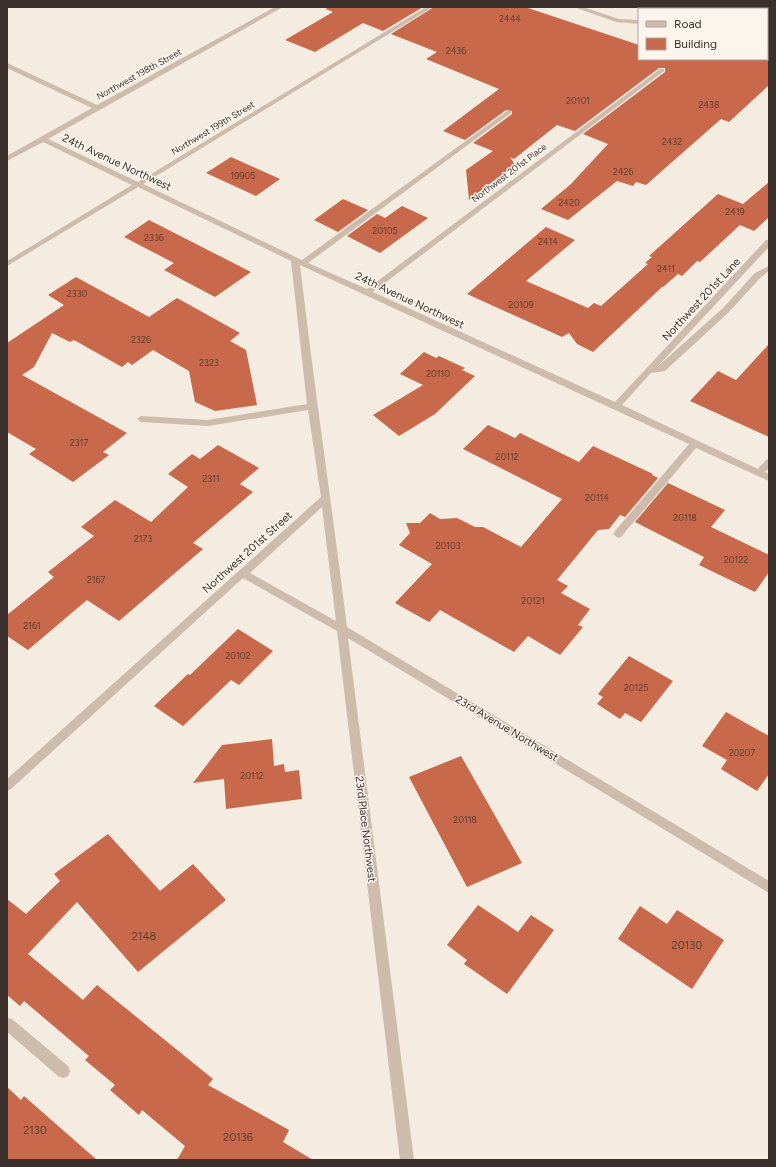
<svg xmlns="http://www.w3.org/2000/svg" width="776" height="1167" viewBox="0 0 776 1167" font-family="Figtree,sans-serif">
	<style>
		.building { fill: #c8694b }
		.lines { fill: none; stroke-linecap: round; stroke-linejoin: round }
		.minor { fill: #cdbbac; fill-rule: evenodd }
		.labels { text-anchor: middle; stroke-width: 3; stroke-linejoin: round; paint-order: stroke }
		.number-label { font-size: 9px; fill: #5e3e33 }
		.far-street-label { font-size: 9px; fill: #3b302b; stroke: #fbf5ee }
		.street-label { font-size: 11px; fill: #3b302b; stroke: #fbf5ee }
		.near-number-label { font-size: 11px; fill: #5e3e33 }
	</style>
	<rect width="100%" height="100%" fill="#f4ebe1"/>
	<path class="building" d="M327 7H423L383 31 363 23 315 52 285 40 333 12 326 9Z
		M434 7H525L639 45V59H769V85L729 122 721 119 646 185 636 182 633 186 617 181 568 220 541 209 571 184 608 144 583 134 665 72V68H659L575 131 557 125 514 159 510 157 515 165 469 200 466 170 493 151 473 143 512 114V111L506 110 465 140 443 131 499 89 426 59 437 52 391 34Z
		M231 157 280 179 256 196 206 173Z
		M769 182V217L754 231 740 225 700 262 697 261 682 276 678 274 663 287H662L593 352 577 344 569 333 562 337 467 294 546 227 575 240 526 281 588 308 594 303 601 306 648 264 645 263 652 257 649 256 718 194 743 204Z
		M343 199 368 210 338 232 314 220Z
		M402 206 428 218 380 253 347 236 377 214 385 218Z
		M149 220 251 272 215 297 164 270 174 263 124 237Z
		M76 277 149 317 177 298 240 333 230 341 246 350 257 405 215 411 195 402 189 371 153 350 132 365 128 362 122 367 74 340 70 342 52 333 34 367 22 375 127 433 103 452 109 455 73 482 29 454 36 449 7 432V343L64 305 48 295Z
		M769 344V437L690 401 718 371 736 380Z
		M424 352 436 358 439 356 465 368 462 370 475 376 435 414 399 436 373 415 423 385 400 374Z
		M488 425 515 438 520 433 579 462 593 446 653 474 652 475 658 478 625 517 620 515 609 529 598 530 557 580 568 586 561 593 590 609 578 625 583 627 560 655 528 636 514 652 440 610 429 622 395 603 432 564 399 545 410 533 406 523H420L430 513 440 519 457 518 475 527H483L521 547 562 499 463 449Z
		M218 445 259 468 240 484 253 492 193 543 203 549 119 621 87 600 28 650 7 636V615L54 577 48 572 94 536 81 527 115 500 151 522 188 487 168 474 192 454 200 459Z
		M668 483 725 510 711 527 769 555V572L755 592 699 565 704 557 635 522Z
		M238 629 273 651 239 685 231 680 183 726 154 706 188 674 190 675Z
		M629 656 673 681 641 722 625 713 620 719 597 704 603 697 598 694Z
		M726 712 769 736V774L757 791 721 769 727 760 702 746Z
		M272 739 274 766 284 764 285 772 299 770 302 799 226 809 224 779 193 783 222 745Z
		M461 756 522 863 467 887 409 777Z
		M108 834 160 891 193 864 226 900 138 972 77 902 28 954 83 1000 97 985 213 1079 208 1085 289 1130 283 1142 313 1160H177L185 1146 142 1110 139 1115 110 1090 115 1085 85 1060 89 1056 24 1001 20 1006 7 995V899L26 914 60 881 54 874Z
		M478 905 518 932 531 915 554 930 507 994 464 964 467 960 447 945Z
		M640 906 667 924 677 910 724 940 692 989 618 939Z
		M7 1087 21 1100 24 1096 97 1160H7Z"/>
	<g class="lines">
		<path class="minor" d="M275 7H283L48 139 138 182 426 7H433L143 184 302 260 507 111H511V113L308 263 367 289 660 69H664V71L373 292 615 402 766 240H769V247L657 367 723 308 755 273 769 266V271L761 277 729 312 665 371 651 373 622 405 758 469 766 460 769 459V468L765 472 769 474V481L696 448 621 537 618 538 613 534 615 531 689 444 300 265C314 386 332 506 347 627L769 881V893L348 638 414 1160H400L337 631 243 578 11 789 7 791V779L321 497 308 410 208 426 141 422 137 419 141 416 208 420 307 404 291 261 138 187 7 266V261L132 185 43 142 7 161V156L92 108 7 68V63L97 105ZM322 507 336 621 250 573Z
			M574 7H583L619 19 639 20V24L616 22Z
			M7 1018 12 1019 68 1066 70 1071 68 1076 63 1078 58 1076 7 1032Z"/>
	</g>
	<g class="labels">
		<g class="number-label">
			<text x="510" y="22">2444</text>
			<text x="456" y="54">2436</text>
			<text x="578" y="104">20101</text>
			<text x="709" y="108">2438</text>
			<text x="672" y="145">2432</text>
			<text x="623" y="175">2426</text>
			<text x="243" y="179">19905</text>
			<text x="569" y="206">2420</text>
			<text x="735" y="215">2419</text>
			<text x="385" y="234">20105</text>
			<text x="154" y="241">2336</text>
			<text x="548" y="245">2414</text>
			<text x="666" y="272">2411</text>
			<text x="77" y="297">2330</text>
			<text x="521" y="308">20109</text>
			<text x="141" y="343">2326</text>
			<text x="209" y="366">2323</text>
			<text x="438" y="377">20110</text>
			<text x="79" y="446">2317</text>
			<text x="507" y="460">20112</text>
			<text x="211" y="482">2311</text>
			<text x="597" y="501">20114</text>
			<text x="685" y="521">20118</text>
			<text x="143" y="542">2173</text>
			<text x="448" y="549">20103</text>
			<text x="736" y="563">20122</text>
			<text x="96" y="583">2167</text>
			<text x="533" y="604">20121</text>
			<text x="32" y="629">2161</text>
			<text x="238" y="659">20102</text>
			<text x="636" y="691">20125</text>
			<text x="742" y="756">20207</text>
			<text x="252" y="779">20112</text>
			<text x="465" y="823">20118</text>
		</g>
		<g class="far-street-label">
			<text transform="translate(139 74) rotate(-29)" y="3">Northwest 198th Street</text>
			<text transform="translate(213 128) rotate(-31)" y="3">Northwest 199th Street</text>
			<text transform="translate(509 173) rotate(-37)" y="3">Northwest 201st Place</text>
		</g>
		<g class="street-label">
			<text transform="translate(117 162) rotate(25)" y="4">24th Avenue Northwest</text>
			<text transform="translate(701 299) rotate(-47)" y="4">Northwest 201st Lane</text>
			<text transform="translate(410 300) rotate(25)" y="4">24th Avenue Northwest</text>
			<text transform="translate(247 552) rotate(-42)" y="4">Northwest 201st Street</text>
			<text transform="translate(507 728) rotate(31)" y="4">23rd Avenue Northwest</text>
			<text transform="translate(366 829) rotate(83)" y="4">23rd Place Northwest</text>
		</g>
		<g class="near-number-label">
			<text x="144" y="940">2148</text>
			<text x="687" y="949">20130</text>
			<text x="35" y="1134">2130</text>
			<text x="238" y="1141">20136</text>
		</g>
	</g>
	<rect width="776" height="1167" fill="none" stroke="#3b302b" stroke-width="16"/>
	<rect x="638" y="8" width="130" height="52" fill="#fbf5ee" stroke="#aea6a0"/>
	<rect x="646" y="21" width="20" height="6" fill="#cdbbac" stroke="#aea6a0"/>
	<text x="674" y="28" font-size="12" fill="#3b302b">Road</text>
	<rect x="646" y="38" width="20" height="12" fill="#c8694b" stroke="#aea6a0"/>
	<text x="674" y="48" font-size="12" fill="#3b302b">Building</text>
</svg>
